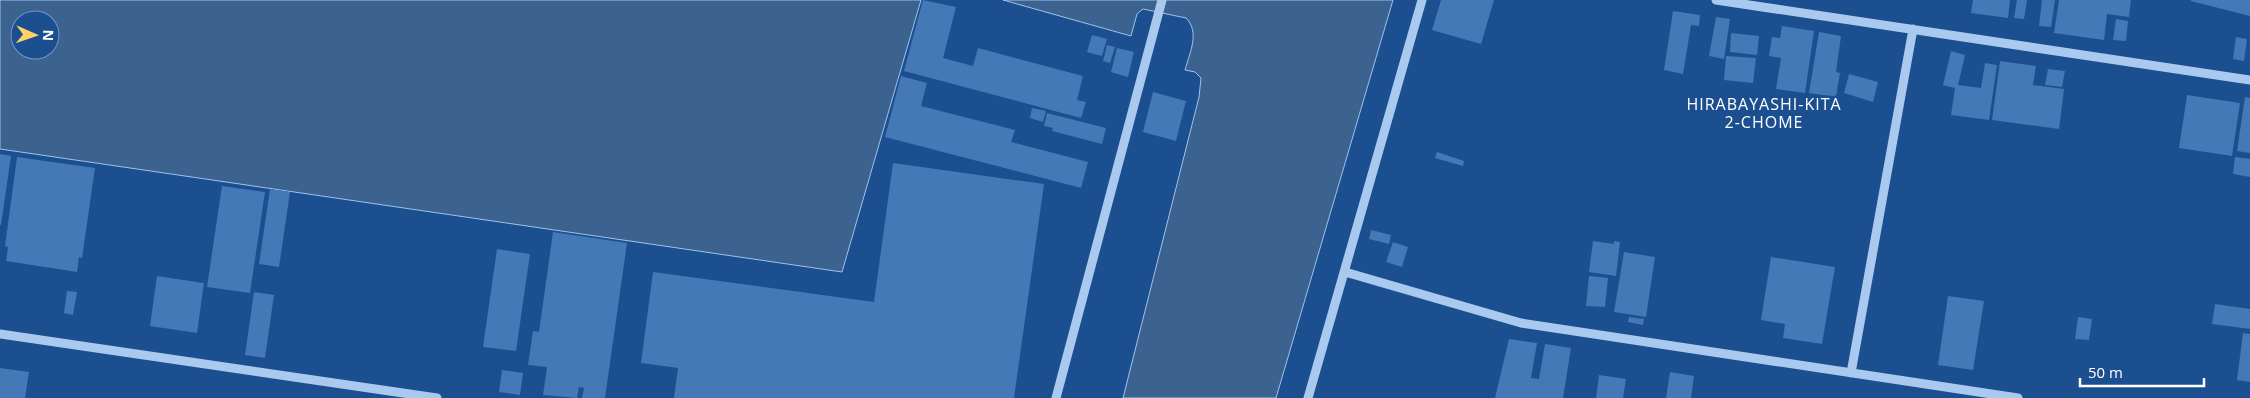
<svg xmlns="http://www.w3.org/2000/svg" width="2250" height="398" viewBox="0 0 2250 398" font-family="'Open Sans',sans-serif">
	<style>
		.water { fill: #3c6290; stroke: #9cc4f0; fill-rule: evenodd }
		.building { fill: #4478b7 }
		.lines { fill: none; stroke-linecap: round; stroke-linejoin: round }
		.minor { stroke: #a9c9ee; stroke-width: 9 }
		.labels { text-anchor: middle; stroke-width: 5; stroke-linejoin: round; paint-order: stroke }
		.neighbourhood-label { font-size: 16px; letter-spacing: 1px; fill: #fff; stroke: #1b4f8f }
	</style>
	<rect width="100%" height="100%" fill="#1b4f8f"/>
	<path class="water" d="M0 0H921L842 272 0 149ZM20 20H50V50H20Z
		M1003 0H1393L1276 398H1123L1199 97 1201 78 1195 72 1185 70C1190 52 1200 32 1186 18L1143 9 1137 14 1131 36Z"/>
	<path class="building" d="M923 0 956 7 943 58 973 66 978 48 1083 76 1077 100 1086 102 1081 118 904 71Z
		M1441 0H1494L1481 44 1432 30Z
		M1973 0H2010L2008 18 1971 13Z
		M2017 0H2027L2024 19 2014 18Z
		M2042 0H2055L2051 27 2039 26Z
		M2059 0H2131L2129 17 2107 14 2104 40 2054 33Z
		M2191 0H2250V16L2191 1Z
		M1673 11 1700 15 1699 26 1691 25 1683 74 1664 70Z
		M1716 17 1730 19 1724 59 1709 56Z
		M2116 19 2128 21 2126 41 2113 40Z
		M1782 26 1814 31 1805 93 1776 89 1781 58 1769 56 1772 37 1780 38Z
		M1819 32 1841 36 1836 72 1840 73 1836 97 1809 93Z
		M1731 33 1759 36 1757 55 1730 52Z
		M1092 35 1107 39 1102 56 1087 52Z
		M2236 37 2247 39 2244 61 2233 59Z
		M1107 45 1115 47 1110 63 1103 61Z
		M1117 48 1134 52 1128 77 1111 72Z
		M1951 51 1965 55 1958 85 1981 88 1985 63 1997 65 1989 120 1951 115 1955 88 1943 85Z
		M1726 56 1756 58 1753 83 1724 80Z
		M2000 61 2036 66 2033 85 2064 89 2059 129 1992 120Z
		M2048 69 2065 71 2062 87 2045 85Z
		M1849 74 1878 82 1873 102 1844 93Z
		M901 76 927 83 921 106 1015 130 1011 142 1088 162 1081 188 885 137Z
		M1153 92 1186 101 1176 141 1143 132Z
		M2187 95 2240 103 2232 156 2179 148Z
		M2245 97 2250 98V153L2237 151Z
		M1032 108 1046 111 1043 122 1030 118Z
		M1047 113 1106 128 1102 144 1052 131 1053 128 1044 126Z
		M1437 152 1464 161 1463 166 1435 158Z
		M0 154 11 156 1 225H0Z
		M17 157 95 168 82 258 79 257 77 272 6 261 8 247 5 246Z
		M2235 157 2250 159V177L2233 174Z
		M893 163 1044 184 1014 398H674L678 368 641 363 653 272 874 302Z
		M222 186 265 192 250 293 207 287Z
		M270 189 290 192 279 267 259 264Z
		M1371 230 1391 235 1389 244 1369 239Z
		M553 232 627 243 605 398H582L584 388 579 387 577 398 543 395 547 367 528 365 533 331 539 332Z
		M1593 241 1614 244V241L1620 242 1616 276 1589 272Z
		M1393 242 1408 247 1402 267 1386 262Z
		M497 249 530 254 516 351 483 347Z
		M1624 252 1655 257 1646 317 1614 312Z
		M1771 257 1835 267 1822 344 1783 338 1785 324 1761 320Z
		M157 276 204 283 197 333 150 326Z
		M1589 276 1608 278 1605 307 1586 306Z
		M67 291 77 292 73 315 64 313Z
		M254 292 274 295 265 358 245 355Z
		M1948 296 1984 301 1973 370 1938 365Z
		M2215 304 2250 309V329L2212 324Z
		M1629 317 1644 319 1643 325 1628 322Z
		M2078 317 2092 319 2089 340 2075 339Z
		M2243 333 2250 334V382L2237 380Z
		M1509 339 1537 343 1531 378 1539 379 1545 344 1571 348 1563 398H1495Z
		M0 368 29 372 25 398H0Z
		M502 370 523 373 520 395 499 392Z
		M1670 372 1694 376 1691 398H1666Z
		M1599 375 1626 379 1623 398H1596Z"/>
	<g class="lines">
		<path class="minor" d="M1716 0 2250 80
			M1345 272 1521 323 2018 398
			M0 334 437 398
			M1851 373 1913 29
			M1056 398 1162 0
			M1308 398 1422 0"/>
	</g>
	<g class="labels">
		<g class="neighbourhood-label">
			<text x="1764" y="110">HIRABAYASHI-KITA<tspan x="1764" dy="18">2-CHOME</tspan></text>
		</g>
	</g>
	<g transform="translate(35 35) rotate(92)"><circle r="24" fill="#1b4f8f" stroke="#7695bc"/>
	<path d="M0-4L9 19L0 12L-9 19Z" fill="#ffd166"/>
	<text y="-8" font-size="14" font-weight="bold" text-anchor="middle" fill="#ffffff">N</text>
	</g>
	<path d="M2080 378v8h124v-8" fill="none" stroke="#ffffff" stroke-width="2.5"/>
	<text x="2088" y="378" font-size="15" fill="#ffffff" stroke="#1b4f8f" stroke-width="4" paint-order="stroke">50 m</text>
</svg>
